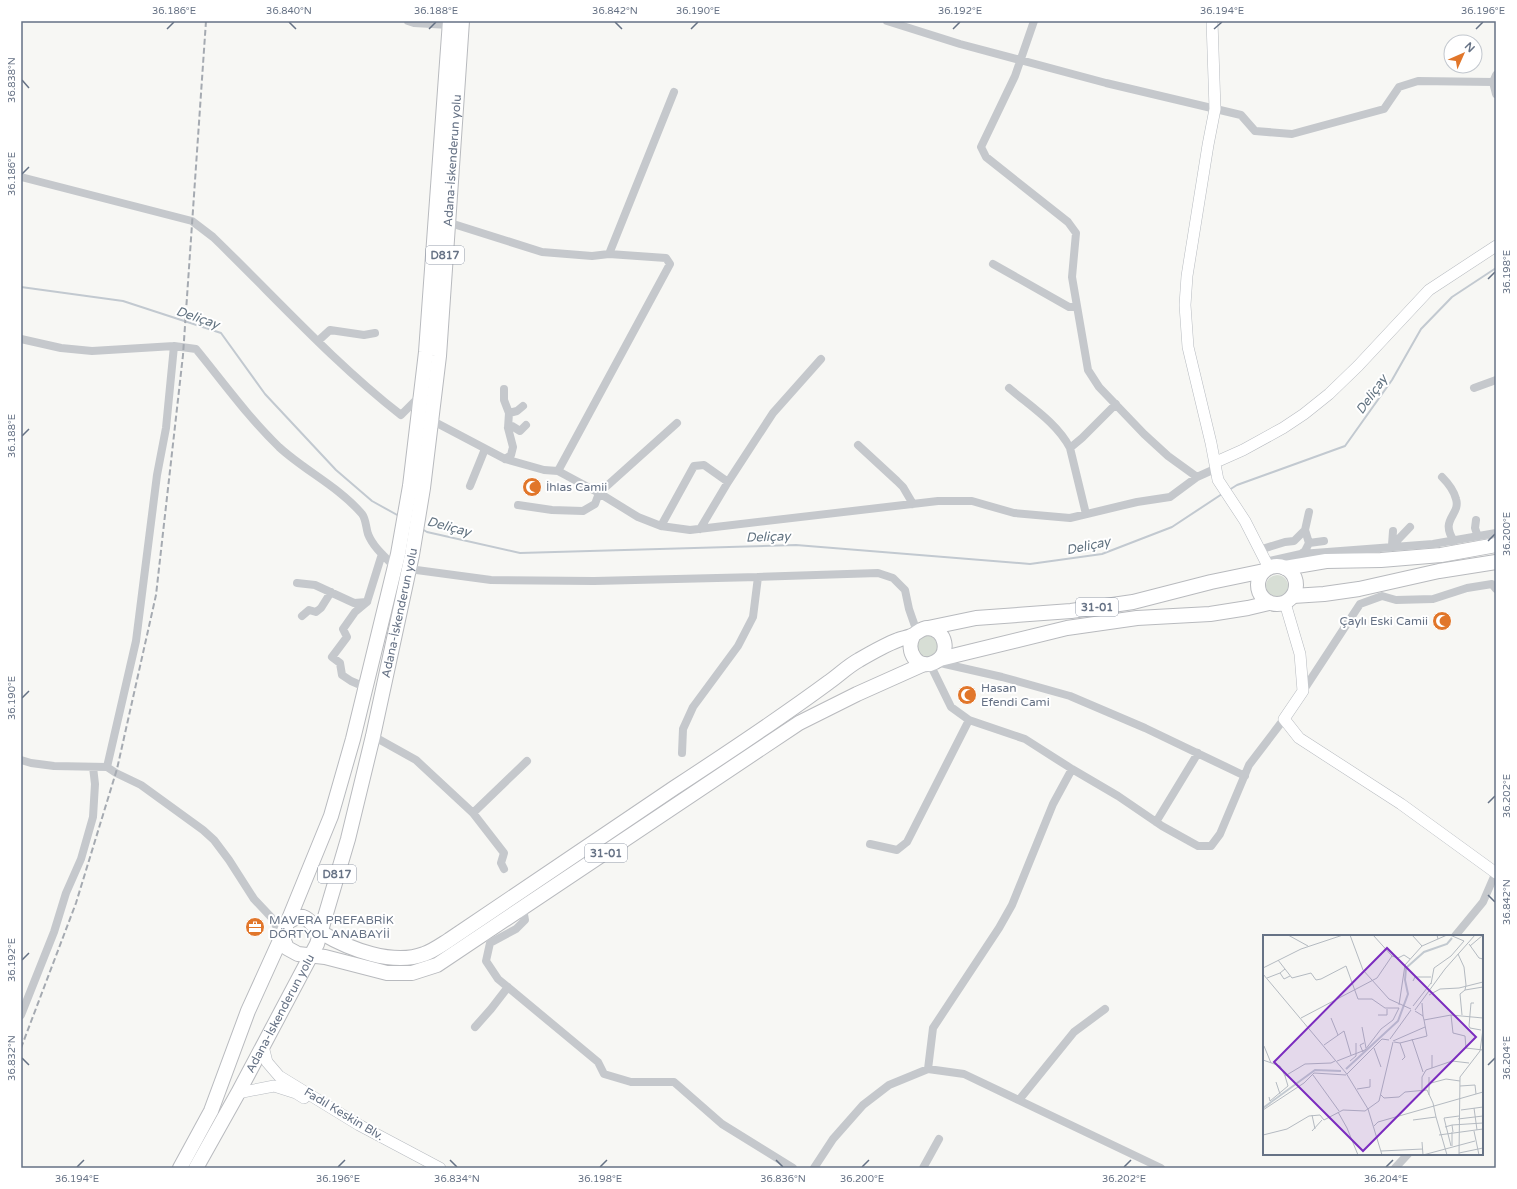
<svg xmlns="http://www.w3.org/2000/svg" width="1517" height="1189" viewBox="0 0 1517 1189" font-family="'Varela Round',sans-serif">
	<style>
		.green { fill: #d7ded5 }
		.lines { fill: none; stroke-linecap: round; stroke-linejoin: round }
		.stream { stroke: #c2c9d0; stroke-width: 2 }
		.secondary-casing { stroke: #b7bbc0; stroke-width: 12 }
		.highway-casing { stroke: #b8babe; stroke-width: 16 }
		.street { stroke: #c5c8cc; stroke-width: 8 }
		.secondary { stroke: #fff; stroke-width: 11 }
		.highway { stroke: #fff; stroke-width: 14 }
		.rail { stroke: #a5aab1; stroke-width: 2; stroke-dasharray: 6 3; stroke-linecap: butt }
		.ticks { fill: none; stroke: #667285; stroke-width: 1.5 }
		.labels { text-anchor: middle; stroke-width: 4; stroke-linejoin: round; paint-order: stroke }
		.shield { fill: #fff; stroke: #949caa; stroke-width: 1 }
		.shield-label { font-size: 11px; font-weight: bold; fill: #667285 }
		.street-label { font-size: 12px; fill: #667285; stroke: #fff }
		.poi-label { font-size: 12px; fill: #667285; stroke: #fff; text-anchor: start }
		.water-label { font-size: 13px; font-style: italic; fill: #627381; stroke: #fff }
		.inset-river { fill: none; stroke: #c2c9d0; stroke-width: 2 }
		.inset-road { fill: none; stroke: #b4bac1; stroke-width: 1 }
		.view { fill: #7b2cbf; fill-opacity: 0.15; stroke: #7b2cbf; stroke-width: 2 }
		.inset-edge { fill: none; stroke: #667285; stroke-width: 2 }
		.neatline { fill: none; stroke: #667285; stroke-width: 1.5 }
		.ticks-label { font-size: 10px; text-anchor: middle; fill: #667285 }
	</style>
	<rect width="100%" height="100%" fill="#f7f7f4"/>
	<path class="green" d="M1266 586a11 11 0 1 1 22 0a11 11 0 1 1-22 0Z
		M924 635C944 635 942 663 919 656L916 642Z"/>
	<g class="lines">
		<path class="stream" d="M21 287 123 301 221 333 265 394 336 470 372 501 399 516
			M1229 490 1237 485 1345 446 1392 380 1421 329 1452 297 1496 268
			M422 529 427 532 520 553 796 545 1030 564 1102 554 1172 527 1222 494"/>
		<g class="secondary-casing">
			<path id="secondary" d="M1212 21 1215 109 1208 145 1187 276 1185 305 1188 347 1211 443 1218 480 1245 521 1269 568
				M1216 462 1243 450 1283 428 1304 414 1329 394 1358 366 1429 290 1496 246
				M1285 603 1300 654 1303 691 1284 719 1299 738 1401 804 1496 873
				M263 1046 267 1062 279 1076 359 1125 440 1168
				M238 1093 274 1086 296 1093 304 1098"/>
		</g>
		<g class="highway-casing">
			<g id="highway">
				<circle cx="1277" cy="585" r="19"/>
				<path d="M1285 568 1326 561 1381 560 1441 555 1496 545"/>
				<path d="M1293 596 1324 594 1359 589 1439 571 1496 562"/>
				<path d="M928 628 976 618 1071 611 1133 602 1211 582 1264 571"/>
				<path d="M940 659 1067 628 1137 618 1210 614 1248 608 1269 603"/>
				<path d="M286 923C292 920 296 916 303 917 312 920 314 929 322 933 349 949 393 966 424 954 433 951 441 945 449 940 524 890 599 839 674 788 726 754 779 719 829 682 839 675 848 666 859 660 871 653 885 645 898 640 902 638 907 638 911 636 917 634 920 628 928 628 946 629 951 654 935 662 918 671 905 652 913 636"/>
				<path d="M282 936 287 948 298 954 325 957 387 973H412L437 965 799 723 857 694 924 664"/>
				<path d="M180 1168 211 1111 248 1011 282 936 331 816 353 739 398 554 410 486 426 352 450 21"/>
				<path id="s1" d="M196 1168 238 1093 317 944 348 839 373 736 412 555 423 488 439 356 462 21"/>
			</g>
		</g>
		<path class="street" d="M408 21 414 23 449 25
			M887 21 960 44 1106 83 1241 115 1255 131 1292 134 1384 109 1399 87 1418 81 1493 82
			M1034 21 1015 76 981 147 986 157 1068 222 1076 233 1072 277 1088 370 1099 387 1144 434 1168 456 1197 477
			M1496 75 1493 82 1496 94
			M21 177 192 221 213 237C275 297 333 362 401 415L419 397
			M447 222 542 252 592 256 609 254 666 258 670 264 558 471
			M609 254 674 92
			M993 264 1069 307H1077
			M21 339 61 348 92 351 174 346 196 349C223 382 248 417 279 447 305 471 338 486 362 514 366 519 366 528 368 534 373 547 385 557 395 567
			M318 341 330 330 364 335 375 333
			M1009 388C1030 406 1057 423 1070 448L1082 438 1116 404
			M1474 388 1496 380
			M504 389V400L509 413 508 428 513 447 511 455 505 459
			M509 413 517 411 523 406
			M431 420 505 459 544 470 558 471 599 493 638 517 661 526 690 530 938 501H972L1014 513 1070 518 1137 502 1170 497 1197 477 1217 468
			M508 428 512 426 520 431 526 425
			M858 445 897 481 903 487 913 504
			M1070 448 1086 514
			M1442 477C1448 483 1454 491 1456 499 1461 515 1439 519 1454 541
			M470 486 485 449
			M518 505 552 510 583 511 595 504 599 493 677 423
			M1476 520 1475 528 1478 537
			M661 526 694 466 704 465 728 482
			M700 529 728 482 773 413 821 359
			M1305 530 1309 543 1324 541
			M1392 545 1393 531
			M1390 548 1410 527
			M1259 550 1285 542 1294 541 1305 530 1309 512
			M1301 554 1433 544 1496 533
			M1265 562 1301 554 1305 551 1309 543
			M409 569 491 580 594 581 758 577 878 573 893 578 905 590 909 609 917 632
			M297 583 315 585 354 603 367 602 382 554
			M302 616 309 610 316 612 321 608 331 592
			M936 662 1002 677 1070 696 1145 728 1245 776
			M930 664 951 707 969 720 1025 739 1072 769 1118 796 1162 826 1198 846H1211L1220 834 1249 765 1284 719
			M365 687 351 681 342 675 340 663 332 657 347 637 343 629 355 612 367 602
			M1303 691 1360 604 1382 596 1396 600 1433 599 1467 588 1492 584 1496 589
			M373 736 416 760 473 813 527 761
			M682 753 683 729 693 707 738 646 753 617 758 577
			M21 760 31 763 54 766 107 767 116 773 141 785 203 830 214 840 229 860 254 899 271 917 282 936
			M107 767 136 641 157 475 166 428 174 346
			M473 813 504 853 501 863 504 869
			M1156 822 1198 753
			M870 844 897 850 907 842 969 720
			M523 909 525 920 516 929 490 943 486 961 498 979 598 1062 604 1074 631 1082H674L722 1124 793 1168
			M1455 936 1483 902 1496 872
			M21 1015 54 932 66 893 81 859 93 817 95 784 93 767
			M475 1027 491 1009 508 987
			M928 1069 933 1028 999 928 1012 905 1053 804 1072 769
			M1019 1100 1074 1032 1105 1009
			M814 1168 833 1139 863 1105 889 1085 928 1069 964 1074 1161 1168
			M923 1168 939 1139
			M1395 1168 1408 1154"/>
		<use href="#secondary" class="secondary"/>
		<use href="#highway" class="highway"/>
		<path class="rail" d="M21 1048 76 903 117 769 156 595 183 355 206 21"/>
	</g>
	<path class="ticks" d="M289 22 296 29M615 22 622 29M167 29 174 22M429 29 436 22M691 29 698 22M953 29 960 22M1214 29 1222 22M1476 29 1483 22M22 80 29 88M22 174 29 167M1488 279 1495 272M22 436 29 429M1488 541 1495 534M22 698 29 691M1488 803 1495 796M1488 895 1495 902M22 960 29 953M22 1058 29 1065M1488 1065 1495 1058M450 1160 457 1167M776 1160 783 1167M77 1167 84 1160M338 1167 345 1160M600 1167 607 1160M862 1167 869 1160M1124 1167 1131 1160M1386 1167 1393 1160"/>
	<defs>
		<g id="mosque-disc" transform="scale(1)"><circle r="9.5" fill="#e1762a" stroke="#fff"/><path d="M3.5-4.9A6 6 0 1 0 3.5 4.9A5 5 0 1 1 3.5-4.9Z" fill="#fff"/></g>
		<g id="office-disc" transform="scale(1)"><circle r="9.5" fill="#e1762a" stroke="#fff"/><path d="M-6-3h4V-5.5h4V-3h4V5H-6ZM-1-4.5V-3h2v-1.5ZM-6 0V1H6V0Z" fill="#fff"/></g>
	</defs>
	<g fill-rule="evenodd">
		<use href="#mosque-disc" x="532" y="487"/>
		<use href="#mosque-disc" x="1442" y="621"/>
		<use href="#mosque-disc" x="967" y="695"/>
		<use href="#office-disc" x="255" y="927"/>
	</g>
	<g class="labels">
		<g class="shield">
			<rect x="426" y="246" width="38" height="18" rx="3"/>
			<rect x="1076" y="598" width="42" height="18" rx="3"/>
			<rect x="585" y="844" width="42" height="18" rx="3"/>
			<rect x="318" y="865" width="38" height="18" rx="3"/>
		</g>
		<g class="shield-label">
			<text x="445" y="259">D817</text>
			<text x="1097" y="611">31-01</text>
			<text x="606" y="857">31-01</text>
			<text x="337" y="878">D817</text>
		</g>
		<g class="street-label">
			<text dy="4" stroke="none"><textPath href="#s1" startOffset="1052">Adana-İskenderun yolu</textPath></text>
			<text dy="4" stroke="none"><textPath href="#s1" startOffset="596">Adana-İskenderun yolu</textPath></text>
			<text dy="4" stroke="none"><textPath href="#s1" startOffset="176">Adana-İskenderun yolu</textPath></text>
			<text transform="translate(344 1114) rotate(31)" y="4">Fadıl Keskin Blv.</text>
		</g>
		<g class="poi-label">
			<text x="546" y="491">İhlas Camii</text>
			<text x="1428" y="625" text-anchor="end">Çaylı Eski Camii</text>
			<text x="981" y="692">Hasan<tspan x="981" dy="14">Efendi Cami</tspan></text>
			<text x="269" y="924">MAVERA PREFABRİK<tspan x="269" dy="14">DÖRTYOL ANABAYİİ</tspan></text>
		</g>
		<g class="water-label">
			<text transform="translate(198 317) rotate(19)" y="5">Deliçay</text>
			<text transform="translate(1371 394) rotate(-55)" y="5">Deliçay</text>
			<text transform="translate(449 526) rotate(15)" y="5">Deliçay</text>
			<text transform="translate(768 536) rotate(-2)" y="5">Deliçay</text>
			<text transform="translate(1088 545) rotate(-12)" y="5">Deliçay</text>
		</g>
	</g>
	<g transform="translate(1263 935)">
		<rect width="220" height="220" fill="#f7f7f4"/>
		<path class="inset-river" d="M83 134 135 86 145 59 142 45 143 33 161 17 184 9 189 3M0 173 52 135 78 136"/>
		<path class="inset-road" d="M25 0 45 11M87 0 100 35 126 64 148 74M110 0 129 21 135 23 141 20 147 24M149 0 159 11M174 0 175 4 184 0M187 0 201 6M206 9 216 23 220 24M207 11 220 0M195 19 201 32 203 50 202 55 197 59 199 80M15 25 29 43 48 38 53 45 58 44 83 31 95 64H109L122 73H136M0 33 38 14 80 0M22 34 17 38 21 44 27 41M0 39 83 138 105 174 119 220M4 43 17 38M150 46 152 42H168M168 49 171 33 188 21 201 6M202 55 220 52M166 60 177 54 196 53 220 47M159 68 160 81M211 68H208L206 91 207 93 218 95M136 70 142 30 159 11 175 4M150 71 168 48M152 75 182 34 212 0M152 76 160 81 161 85 188 80 220 83M115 80H124V74M188 80 190 98 202 101 203 113 220 115M38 83 114 43 129 21M68 83 75 100M99 92 103 113M127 104 148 75M149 104 160 137M130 106 162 92M131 107 137 108 164 101 161 85M137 108 142 122 139 125M61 110 81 96 88 120M1 111 8 128M111 113 118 132M100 117 97 110 101 108M169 120V133M0 125 17 131 22 141 42 129 68 128 72 126M74 126 102 115 118 94 130 85 136 73M87 126 93 121V108M84 139 119 104 126 105M50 140 76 176M166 142V160M13 147 17 159M168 148 183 144 197 146M197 151 212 150 213 159M94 154 107 152V144M159 155V142L163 135 189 126 206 128M118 160 121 163 136 162 142 157 164 155 170 168 173 182 150 185M6 162 7 166 25 151 22 141M211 173 214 195M0 175 41 148 51 138 83 140M198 175 220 172M102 176 116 166 130 107M75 177 84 193 95 220M49 180 52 194M173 182 184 220M195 184 220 181M189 190 220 188M111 191 115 187 220 157M182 192 189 190 190 197M49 196 59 185M211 196 216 220M189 197V211M0 200 24 194 46 181 57 180 61 185 80 175 102 176M176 200 220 194M159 207 160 220M188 211 181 183 196 181M118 216 160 214M196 218 220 213M160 220 212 206M196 220 197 142 217 116 220 94"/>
		<path class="view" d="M124 13 213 102 100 216 11 127Z"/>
		<rect width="220" height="220" class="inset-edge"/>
	</g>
	<rect width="1517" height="1189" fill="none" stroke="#ffffff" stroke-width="44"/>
	<g transform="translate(1463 54) rotate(45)"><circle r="19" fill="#ffffff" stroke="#c2c7ce"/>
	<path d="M0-3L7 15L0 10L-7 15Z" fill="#e1762a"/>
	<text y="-6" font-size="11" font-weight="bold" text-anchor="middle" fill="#667285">N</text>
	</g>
	<rect x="22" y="22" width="1473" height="1145" class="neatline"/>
	<g class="ticks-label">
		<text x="174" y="14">36.186°E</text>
		<text x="289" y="14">36.840°N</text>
		<text x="436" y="14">36.188°E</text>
		<text x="615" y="14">36.842°N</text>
		<text x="698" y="14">36.190°E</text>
		<text x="960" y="14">36.192°E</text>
		<text x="1222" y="14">36.194°E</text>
		<text x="1483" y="14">36.196°E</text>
		<text transform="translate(11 80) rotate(-90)" y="4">36.838°N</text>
		<text transform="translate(11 174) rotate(-90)" y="4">36.186°E</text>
		<text transform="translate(1506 272) rotate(-90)" y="4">36.198°E</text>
		<text transform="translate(11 436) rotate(-90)" y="4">36.188°E</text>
		<text transform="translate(1506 534) rotate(-90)" y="4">36.200°E</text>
		<text transform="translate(11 698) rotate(-90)" y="4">36.190°E</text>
		<text transform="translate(1506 796) rotate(-90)" y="4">36.202°E</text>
		<text transform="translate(1506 902) rotate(-90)" y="4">36.842°N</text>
		<text transform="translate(11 960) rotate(-90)" y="4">36.192°E</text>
		<text transform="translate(11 1058) rotate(-90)" y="4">36.832°N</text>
		<text transform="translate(1506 1058) rotate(-90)" y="4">36.204°E</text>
		<text x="77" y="1182">36.194°E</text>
		<text x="338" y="1182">36.196°E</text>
		<text x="457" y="1182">36.834°N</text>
		<text x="600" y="1182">36.198°E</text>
		<text x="783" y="1182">36.836°N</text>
		<text x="862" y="1182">36.200°E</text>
		<text x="1124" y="1182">36.202°E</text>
		<text x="1386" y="1182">36.204°E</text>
	</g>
</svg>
